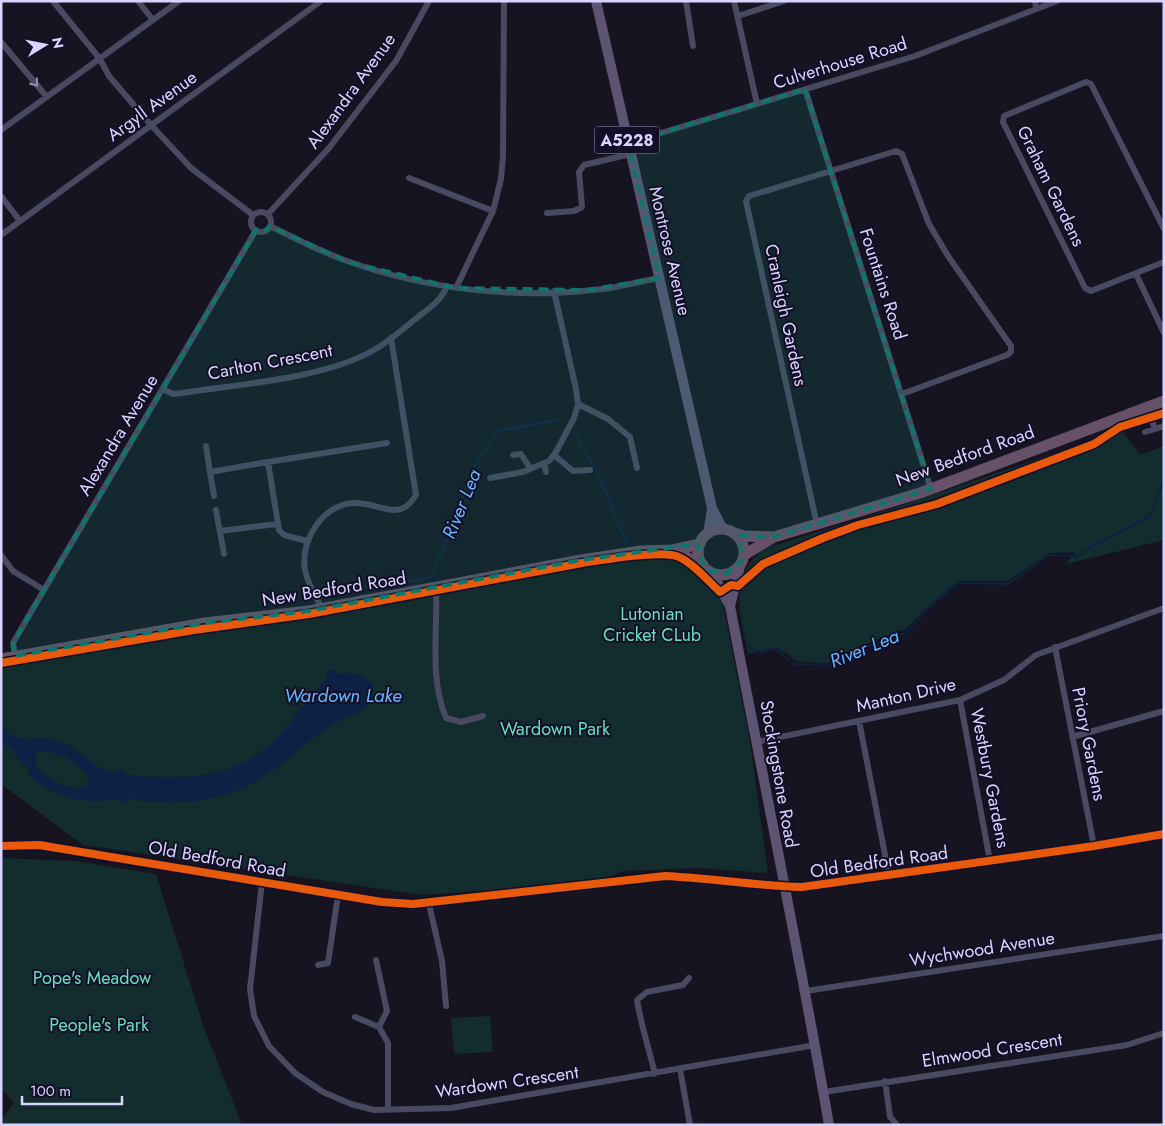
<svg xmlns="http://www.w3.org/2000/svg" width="1165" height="1126" viewBox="0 0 1165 1126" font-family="Jost,sans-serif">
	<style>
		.green { fill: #132c2d }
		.water { fill: #0d2144; fill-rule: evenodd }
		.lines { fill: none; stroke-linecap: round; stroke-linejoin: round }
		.stream { stroke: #0d2144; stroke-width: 2 }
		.street { stroke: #4a4962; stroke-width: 6 }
		.primary { stroke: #5e5373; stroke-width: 10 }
		.highway { stroke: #67516a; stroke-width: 11 }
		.cycleway-casing { stroke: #130f26; stroke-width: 11 }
		.cycleway { stroke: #e8590c; stroke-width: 8 }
		.oneway { stroke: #928eb0 }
		.marked { fill: #0f766e; fill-opacity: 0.2; stroke: #0f766e; stroke-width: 4; stroke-dasharray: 10 6; stroke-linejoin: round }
		.labels { text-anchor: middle; stroke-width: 4; stroke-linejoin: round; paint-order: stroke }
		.shield { fill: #130f26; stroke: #9e99be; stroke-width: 1 }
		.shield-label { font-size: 16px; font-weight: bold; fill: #d9d4ff }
		.street-label { font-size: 18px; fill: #d9d4ff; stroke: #130f26 }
		.park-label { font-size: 18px; fill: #5fe0c0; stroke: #130f26 }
		.water-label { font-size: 19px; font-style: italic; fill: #62b6ff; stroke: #130f26 }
	</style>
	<rect width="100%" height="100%" fill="#161421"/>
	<path class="green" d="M1122 430 1140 455 1164 446V540L1066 564 1074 552 1050 553 1008 581H959L935 600 904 630 878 639 827 664 797 661 777 647 748 654C741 614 726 575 766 548L903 505Z
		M669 556 685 562 722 599 750 741 768 873 697 868 623 871 596 883 421 895 83 845 1 784V661L42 653 316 616 562 570Z
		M1 858 75 861 156 874 204 1028 242 1125H1V1120L14 1103 1 1088Z
		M490 1016 493 1052 454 1054 451 1018Z"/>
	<path class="water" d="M327 670H333L338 674C354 672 362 673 373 685 373 692 373 697 369 703 359 714 345 717 333 724 298 748 267 782 225 795 195 804 157 805 127 798V801L123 803 118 799C79 803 63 801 31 777 29 766 15 758 10 747L1 743V714L5 732C23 743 31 737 50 739 70 741 82 756 97 766 102 769 110 771 116 773L122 769 126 775C182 780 237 781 278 736 295 718 309 698 325 680ZM48 751 66 757 87 773 88 786C72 794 24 773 37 752Z"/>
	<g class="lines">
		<path class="stream" d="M574 433 600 477 626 542
			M369 590 432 577 475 465 498 431 557 420
			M748 646 760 653 775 648 794 664 827 666 882 640 905 633 936 601 959 583 1008 584 1049 555 1079 556 1086 550 1150 516 1164 478"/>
		<path class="street" d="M53 1 100 59 109 76 151 125 191 168 253 215
			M138 1 153 20
			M686 1 693 46
			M734 1 757 104
			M1035 1 1036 9
			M738 16 784 1
			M1 42 47 97
			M805 89 931 489
			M1 130 179 1
			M628 143 915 56 1057 1
			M409 178 493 211
			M1 196 20 221
			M251 222a10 10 0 1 1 20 0a10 10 0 1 1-20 0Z
			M547 213 574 211 582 207 579 172 584 165 631 154
			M268 214 329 148 396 61 429 1
			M270 226C296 239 323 253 350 262 432 291 524 300 610 288 627 285 643 281 659 278
			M1164 229 1091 84 1086 82 1004 116 1003 122 1085 288 1091 291 1164 262
			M1 235 321 1
			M1136 274 1164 333
			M456 288 493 211 501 179 503 156 504 1
			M554 291 576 389 578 404 608 419 630 437 637 468
			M163 389 173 394 182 393C240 384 323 379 374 350 388 342 401 331 413 321 426 310 441 302 447 286
			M1147 407 1155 429 1164 426
			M1145 432 1155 429
			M206 446 210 472 268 462
			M513 455 521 454 530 468
			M554 455 573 471 590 470
			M544 464 546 472
			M210 472 214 496
			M490 478 523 472 549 461 556 452 574 418 578 404
			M216 510 224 554
			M817 525 746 201 749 196 896 151 902 154 929 224 948 256 1011 346V352L1007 355 902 394
			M220 531 277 524
			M307 541 284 535 279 530 268 462 387 443
			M1 555 13 571 44 590
			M436 587C438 631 429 677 446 718L461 722 483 716
			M322 609C316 597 307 583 305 570 300 541 322 505 353 503 368 502 380 509 394 510 405 510 411 503 416 495L391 338
			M1055 647 1094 846
			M15 656 13 643 31 612 256 230
			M960 700 990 861
			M859 721 889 875
			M1072 737 1164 711
			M756 742 960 700 1004 680 1036 655 1164 608
			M1 846 39 845 382 902 413 904 665 876C711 878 756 886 802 887L1094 846 1164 834
			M262 882 250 989 254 1016 269 1046 295 1073 323 1092 351 1104 374 1110 451 1108 815 1045
			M429 904 442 961 446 1006
			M376 960 387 1011 379 1027
			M318 965 328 963 338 895
			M806 991 1164 936
			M355 1017 379 1027 388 1043V1110
			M680 1069 690 1125
			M655 1074C649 1049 641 1025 637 1000L647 992 683 985 689 978
			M885 1081 890 1117 897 1125
			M824 1092 1127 1045 1164 1033"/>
		<path class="primary" d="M596 1 712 508 723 529
			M708 534 712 509
			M712 573 730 606C763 779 799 951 829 1125
			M730 606 740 566"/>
		<path class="highway" d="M698 552a23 23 0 1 1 46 0a23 23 0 1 1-46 0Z
			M734 533 745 536 774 537
			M672 550 703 565
			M744 555 774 537 920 493 1164 401
			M1 659 205 623 309 611 581 560 641 551 672 550 700 544"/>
		<g class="cycleway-casing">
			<path id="cycleway" d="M1 663 194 630 309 614 582 563C602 560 662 549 679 557 694 564 707 580 720 592L731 585 738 586 763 564 823 538 858 525 937 504 1094 444 1120 427 1164 413
				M1 846 39 845 382 902 413 904 665 876C711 878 756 886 802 887L1094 846 1164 834"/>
		</g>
		<use href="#cycleway" class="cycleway"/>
	</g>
	<defs><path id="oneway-chevron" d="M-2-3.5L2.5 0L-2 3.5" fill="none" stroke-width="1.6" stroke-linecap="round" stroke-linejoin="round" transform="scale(1.25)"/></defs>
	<use class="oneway" href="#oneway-chevron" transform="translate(35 83) rotate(51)"/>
	<path class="marked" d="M805 89 931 489 774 537 740 536 742 561 727 574 707 570 700 558 698 544 581 560 309 611 205 623 15 656 13 643 31 612 256 230 264 232 270 226 348 262 456 288 587 290 659 278 628 143Z"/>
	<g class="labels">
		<rect class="shield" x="594.5" y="126.5" width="65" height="27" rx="4"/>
		<g class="shield-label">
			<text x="627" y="146">A5228</text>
		</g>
		<g class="street-label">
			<text transform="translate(840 63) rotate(-17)" y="6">Culverhouse Road</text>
			<text transform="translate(351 91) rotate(-54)" y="6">Alexandra Avenue</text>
			<text transform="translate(152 106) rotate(-36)" y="6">Argyll Avenue</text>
			<text transform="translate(1051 186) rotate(64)" y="6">Graham Gardens</text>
			<text transform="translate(670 251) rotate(77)" y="6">Montrose Avenue</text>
			<text transform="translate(883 284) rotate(72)" y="6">Fountains Road</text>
			<text transform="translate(786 315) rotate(78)" y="6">Cranleigh Gardens</text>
			<text transform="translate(270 362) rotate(-11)" y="6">Carlton Crescent</text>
			<text transform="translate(118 435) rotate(-59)" y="6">Alexandra Avenue</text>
			<text transform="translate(965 456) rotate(-20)" y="6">New Bedford Road</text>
			<text transform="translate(334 589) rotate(-9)" y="6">New Bedford Road</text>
			<text transform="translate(906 695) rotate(-13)" y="6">Manton Drive</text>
			<text transform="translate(1089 744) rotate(79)" y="6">Priory Gardens</text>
			<text transform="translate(779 774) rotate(80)" y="6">Stockingstone Road</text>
			<text transform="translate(990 778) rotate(79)" y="6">Westbury Gardens</text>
			<text transform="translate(217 859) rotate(10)" y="6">Old Bedford Road</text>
			<text transform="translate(879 862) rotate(-8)" y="6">Old Bedford Road</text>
			<text transform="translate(982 949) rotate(-9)" y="6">Wychwood Avenue</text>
			<text transform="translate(992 1050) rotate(-9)" y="6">Elmwood Crescent</text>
			<text transform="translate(507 1082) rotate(-8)" y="6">Wardown Crescent</text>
		</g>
		<g class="park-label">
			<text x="652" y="620">Lutonian<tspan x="652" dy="21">Cricket CLub</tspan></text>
			<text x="555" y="735">Wardown Park</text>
			<text x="92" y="984">Pope's Meadow</text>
			<text x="99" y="1031">People's Park</text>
		</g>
		<g class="water-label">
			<text transform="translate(461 504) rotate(-68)" y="7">River Lea</text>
			<text transform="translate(864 648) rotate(-22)" y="7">River Lea</text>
			<text x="343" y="702">Wardown Lake</text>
		</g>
	</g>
	<rect width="1165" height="1126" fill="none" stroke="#d9d4ff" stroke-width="5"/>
	<g transform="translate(45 45) rotate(80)" stroke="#130f26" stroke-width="4" paint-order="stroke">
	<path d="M0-4L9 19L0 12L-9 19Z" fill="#d9d4ff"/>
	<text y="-8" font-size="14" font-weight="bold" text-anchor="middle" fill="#d9d4ff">N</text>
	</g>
	<path d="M22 1096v8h100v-8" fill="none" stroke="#d9d4ff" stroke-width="2.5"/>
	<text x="30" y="1096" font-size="15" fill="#d9d4ff" stroke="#130f26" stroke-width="4" paint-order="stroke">100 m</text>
</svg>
